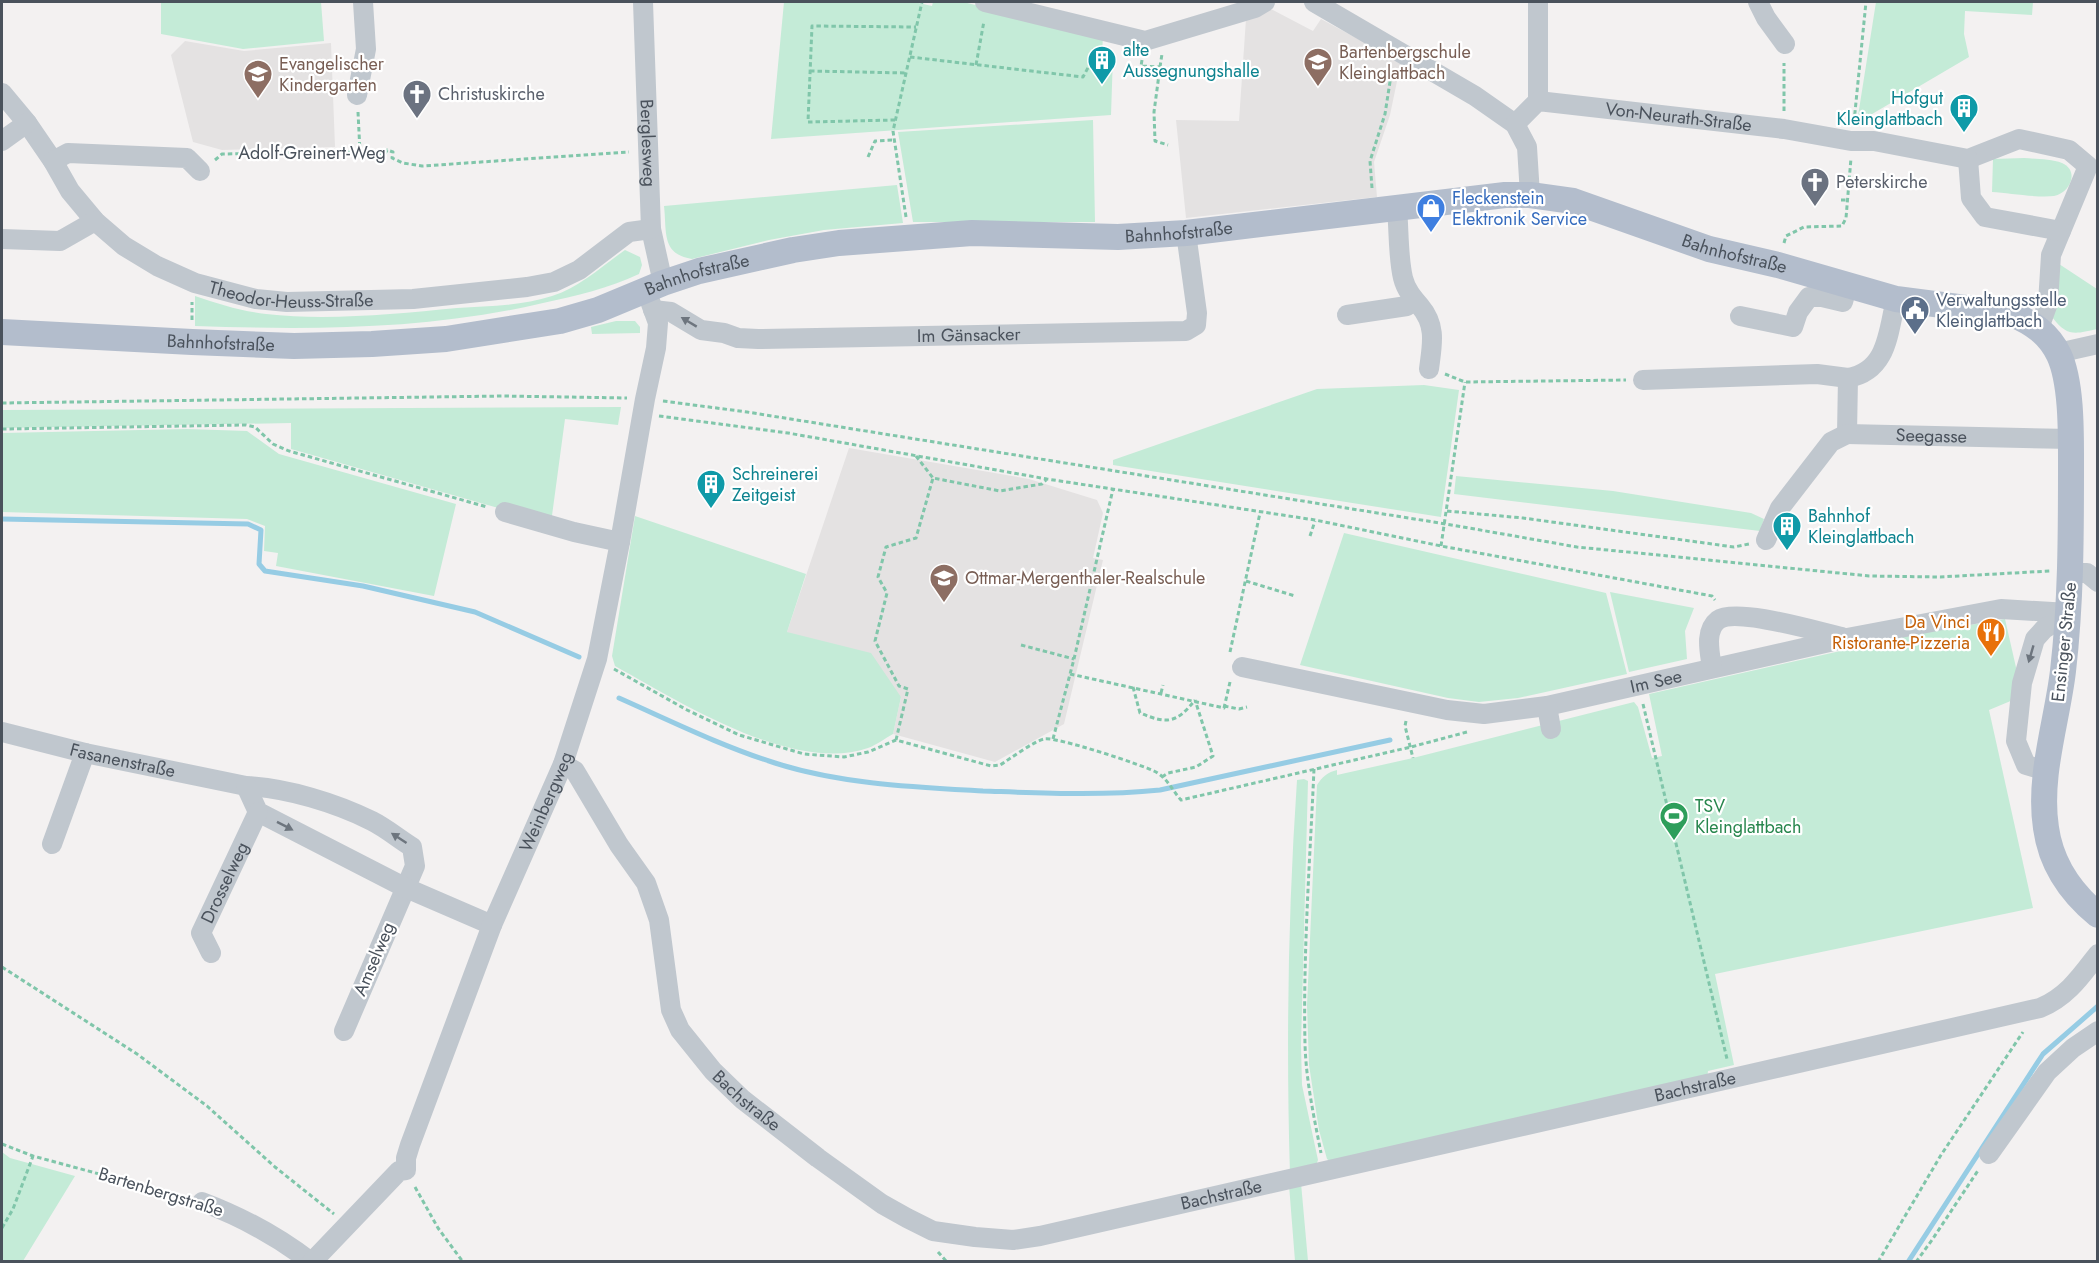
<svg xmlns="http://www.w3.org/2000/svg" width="2099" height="1263" viewBox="0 0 2099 1263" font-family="Jost,sans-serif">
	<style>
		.education { fill: #e4e2e2 }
		.green { fill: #c4ebd7 }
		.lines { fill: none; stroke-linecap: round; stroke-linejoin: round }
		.stream { stroke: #96cce4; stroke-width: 5 }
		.path { stroke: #80c6aa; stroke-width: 3; stroke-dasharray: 4.5 3; stroke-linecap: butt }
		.minor { stroke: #c0c7ce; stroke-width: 20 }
		.major { stroke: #b3bdcc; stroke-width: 26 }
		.oneway { fill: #6d757e }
		.labels { text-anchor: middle; stroke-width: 4.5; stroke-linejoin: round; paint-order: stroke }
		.culture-label { font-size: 18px; fill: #0d838f; stroke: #fff; text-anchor: start }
		.education-label { font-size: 18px; fill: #785e54; stroke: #fff; text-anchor: start }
		.worship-label { font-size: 18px; fill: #5b616d; stroke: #fff; text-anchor: start }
		.street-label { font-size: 18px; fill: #4a525c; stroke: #fff }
		.shop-label { font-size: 18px; fill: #366cbe; stroke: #fff; text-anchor: start }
		.service-label { font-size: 18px; fill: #4e5e75; stroke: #fff; text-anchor: start }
		.food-label { font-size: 18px; fill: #c56008; stroke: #fff; text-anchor: end }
		.leisure-label { font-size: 18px; fill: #27864d; stroke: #fff; text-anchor: start }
	</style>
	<rect width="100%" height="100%" fill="#f3f1f1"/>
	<path class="education" d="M1271 9 1313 31 1321 19 1401 62 1390 115 1374 162 1377 197 1186 218 1176 120 1239 121 1246 19Z
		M185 41 244 51 331 43 335 147 222 150 193 142 171 55Z
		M849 448 1029 479 1097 500 1103 513 1093 558 1103 560 1064 724 995 762 893 734 901 697 787 632Z"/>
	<path class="green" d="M161 2H321L324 41 243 49 161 34Z
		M784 2H914L932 6 933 2H963L1103 36 1102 54 1113 55 1111 115 771 139Z
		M1876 2H2033L2032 15 1965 11 1964 34 1969 57 1867 117 1858 116Z
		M1093 120 1095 222H913L898 132Z
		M2024 158C2035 159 2051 159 2062 163 2080 171 2070 193 2054 196 2037 198 2009 193 1992 192L1993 159Z
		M897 185 903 223 824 230 769 240 692 259C661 254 667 232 664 206Z
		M625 250 640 257 642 265 639 274C609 288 576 296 543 303 428 330 312 330 195 326V296C218 304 241 311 266 314 327 321 395 314 457 308 488 306 522 306 552 296 579 288 602 266 625 250Z
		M2056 262 2097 289V329C2075 334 2067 337 2052 317Z
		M616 321H635L640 327V333L592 334 591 327Z
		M1424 385 1459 390 1441 517 1113 465V460L1317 389Z
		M621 407 618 425 565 419 551 523 291 449V423L2 428V410Z
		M187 429 247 431 279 454 456 504 434 596 276 566 278 553 264 551 265 526 247 519 2 512V433Z
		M1456 476 1613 491 1751 513 1764 519 1760 531 1454 494Z
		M635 516 806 574 787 632 871 653 901 697 893 734C885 738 877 745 868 748 793 774 680 702 615 666L612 656Z
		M1344 533 1606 593 1627 674 1518 698 1479 702 1448 698 1300 665Z
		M1610 592 1694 608 1685 631 1687 659 1629 672Z
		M2005 619 2020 685 2013 700 1989 710 2033 908 1715 974 1734 1065 1708 1071 1707 1079 1334 1164 1327 1159 1319 1130 1309 1065 1307 1005 1317 785C1322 777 1328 772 1337 770V775L1413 758 1634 702 1638 707 1652 758 1662 756 1649 694 1916 634Z
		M1304 779 1308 781 1301 1045 1302 1085 1318 1160 1316 1165 1290 1174C1286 1043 1288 911 1297 780Z
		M2 1152 10 1158 75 1176 23 1261H2Z
		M1301 1183 1308 1261H1295L1289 1185Z"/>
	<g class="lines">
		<path class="stream" d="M2 519 248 524 261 530 259 564 265 571 363 586 475 612 579 657
			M619 698C671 721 721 746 775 763 841 784 913 787 983 791 1042 793 1101 796 1160 790L1390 740
			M1908 1262 2043 1054 2098 1006"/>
		<path class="path" d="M910 57 1083 77 1090 64 1094 49
			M1142 60 1141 66 1160 67 1154 112 1155 141 1168 145
			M976 65 984 21
			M1160 67 1162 54
			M810 71 907 73
			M1784 111V63
			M358 112 360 152
			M895 120 808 122 812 26 916 27
			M1854 122 1866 2
			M868 157 875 141 893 140
			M215 160 222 154 360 152 385 154 387 150 393 152 392 158 403 163 422 166 629 152
			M1372 188 1370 161 1385 114 1392 69
			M1841 200H1847
			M906 217 893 131 922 2
			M1784 243 1786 236 1804 227 1842 226 1846 218 1851 158
			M192 320V302
			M1445 374 1465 382 1626 380
			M663 401 747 412 1446 524 1577 547 1869 576 1940 577 2050 571
			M2 403 503 396 627 398
			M659 416 788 433 1047 479 1315 520 1441 546 1712 596 1715 600
			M2 429 246 425 255 427 273 444 289 451 487 507
			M916 456 933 478
			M1447 511 1523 518 1734 547 1749 544
			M1310 536 1315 521
			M1441 546 1465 382
			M1246 581 1295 596
			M1021 645 1074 659
			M1230 652 1260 513
			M614 669 687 710 739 735 804 754 844 757 868 752 896 740 991 766 1000 765C1010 759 1034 741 1044 739 1055 736 1143 765 1156 772 1168 779 1172 790 1181 800L1411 747 1467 732
			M1070 674 1224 708 1230 682
			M1133 687 1140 713C1167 724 1176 724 1195 700
			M1161 693 1163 685
			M1643 704 1727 1059
			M1224 706 1239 709 1247 707
			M1406 721 1405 726 1413 758
			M1053 739 1074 659 1113 489
			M896 740 908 689 899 686 875 641 887 593 878 577 886 547 916 538 933 478 1000 491 1042 484 1046 480
			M1314 769C1310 860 1303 953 1305 1044 1306 1081 1314 1117 1321 1153
			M1162 777 1168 773 1196 767 1213 756 1195 700
			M2 967 137 1054 207 1106 275 1167 334 1214
			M2 1144 33 1156 184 1197
			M415 1187 438 1228 463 1262
			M2 1228 13 1209 33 1156
			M938 1252 947 1262
			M1878 1262 1941 1155 2023 1032
			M1916 1262 1932 1240 1979 1169"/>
		<g class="minor">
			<path id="s1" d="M643 2 651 229 663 283"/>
			<path d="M985 2 1145 41 1255 8 1265 2"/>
			<path d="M1314 2 1475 96 1515 124 1527 147 1530 195"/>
			<path d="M1538 2V101"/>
			<path d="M1758 2 1766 18 1785 44"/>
			<path id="s2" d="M2 93 27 123 53 161 70 191 95 221 124 246 157 266 195 283 256 299 287 302 413 299 527 287 554 282 579 270 629 232 651 229"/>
			<path d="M357 95 366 49 363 2"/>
			<path id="s3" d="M1515 124 1538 101 1784 129 1851 141H1874L1968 159 2019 139 2069 150 2088 166 2051 255 2048 303 2039 328"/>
			<path d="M2 141 27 123"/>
			<path d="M1968 159 1971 198 1985 217 2061 231"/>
			<path d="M53 161 68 153 187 158 200 171"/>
			<path d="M1397 208C1399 230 1398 257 1403 278 1406 290 1413 298 1420 306 1437 326 1432 345 1429 369"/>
			<path d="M2 239 60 241 95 221"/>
			<path id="s4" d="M1896 299C1888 332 1888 371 1848 378L1847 434 2071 439"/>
			<path id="s5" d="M653 310 671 312 701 330 724 333 738 338 758 339 1186 331 1196 325 1197 313 1186 233"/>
			<path d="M1347 315 1407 306 1414 300"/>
			<path d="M1740 316 1793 327 1798 312 1809 297H1822L1843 302 1847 287"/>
			<path d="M2058 353 2098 344"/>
			<path d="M1643 380 1817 374 1848 378"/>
			<path d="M505 512 574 532 620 542"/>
			<path d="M1766 540 1780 508 1831 442 1847 434"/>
			<path d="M2072 573H2087L2098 582"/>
			<path id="s6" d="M1242 667 1447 710 1484 714 1547 706 1847 638 2001 609 2069 613"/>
			<path d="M1712 668C1710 653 1704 631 1718 620 1736 607 1819 632 1842 637"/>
			<path d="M1547 706 1551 729"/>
			<path id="s7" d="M2 732 85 753 246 786C287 788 336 803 372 821 386 828 399 839 412 847L415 866 344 1031"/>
			<path id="s8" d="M563 764 575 771 619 845 646 883 659 920 671 1010 680 1030 713 1071 742 1099 818 1158 882 1204 907 1218 933 1231 975 1237 1013 1240 1040 1236 2040 1008C2067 997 2081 976 2098 954"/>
			<path d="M2047 771 2026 765 2016 741 2022 683 2035 639 2044 629 2069 613"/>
			<path d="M246 786 258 812 404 887 492 925"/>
			<path d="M52 844 85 753"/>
			<path id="s9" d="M211 953 201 933 258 812"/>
			<path d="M1989 1154 2047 1072 2073 1048 2098 1031"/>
			<path d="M202 1202C242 1217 277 1236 311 1262"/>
			<path id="s10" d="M312 1262 399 1171 406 1170V1158L410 1145 492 925 563 764 597 659 620 542 645 399 656 348 658 323 646 290"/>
		</g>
		<path class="major" id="s11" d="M2 332 192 342 294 346 372 344 446 339 560 321 598 310 663 283 699 271 793 250 839 243 972 233 1118 237 1186 233 1505 195H1530L1573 201 1709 249 1778 265 1896 299 2012 314C2033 323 2049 334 2059 355 2072 383 2071 435 2071 467 2071 535 2071 602 2063 671 2057 722 2038 776 2046 828 2051 864 2070 892 2098 915"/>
	</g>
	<defs><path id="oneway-solid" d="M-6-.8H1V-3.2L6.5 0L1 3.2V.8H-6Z" transform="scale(1.5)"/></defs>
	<g class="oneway">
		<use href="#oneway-solid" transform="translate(689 322) rotate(-149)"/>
		<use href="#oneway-solid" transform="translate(2031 654) rotate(106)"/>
		<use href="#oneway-solid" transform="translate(285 826) rotate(27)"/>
		<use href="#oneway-solid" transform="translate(399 838) rotate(-147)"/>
	</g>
	<defs>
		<g id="building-pin" transform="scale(1.5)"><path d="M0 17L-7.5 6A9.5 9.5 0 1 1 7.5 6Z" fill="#0f9aa8" stroke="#fff"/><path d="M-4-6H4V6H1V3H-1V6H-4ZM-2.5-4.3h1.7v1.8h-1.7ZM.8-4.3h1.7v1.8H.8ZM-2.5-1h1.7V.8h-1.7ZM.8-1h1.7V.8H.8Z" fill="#fff"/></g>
		<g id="school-pin" transform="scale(1.5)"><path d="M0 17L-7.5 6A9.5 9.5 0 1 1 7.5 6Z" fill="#8d6e63" stroke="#fff"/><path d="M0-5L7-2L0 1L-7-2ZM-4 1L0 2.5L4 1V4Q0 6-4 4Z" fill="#fff"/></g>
		<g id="church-pin" transform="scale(1.5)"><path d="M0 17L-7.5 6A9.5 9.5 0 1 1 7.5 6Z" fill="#6b7280" stroke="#fff"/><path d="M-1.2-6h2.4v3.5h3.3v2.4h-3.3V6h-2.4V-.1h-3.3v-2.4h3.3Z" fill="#fff"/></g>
		<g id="shop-pin" transform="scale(1.5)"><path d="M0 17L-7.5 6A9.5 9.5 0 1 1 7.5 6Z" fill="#3f7fe0" stroke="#fff"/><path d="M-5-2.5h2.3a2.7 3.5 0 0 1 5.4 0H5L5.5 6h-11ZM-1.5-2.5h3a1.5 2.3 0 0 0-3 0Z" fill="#fff"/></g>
		<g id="civic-pin" transform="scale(1.5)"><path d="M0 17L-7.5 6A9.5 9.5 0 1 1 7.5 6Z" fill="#5c6f8a" stroke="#fff"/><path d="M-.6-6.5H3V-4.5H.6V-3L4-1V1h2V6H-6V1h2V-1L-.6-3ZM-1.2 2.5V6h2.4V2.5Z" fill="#fff"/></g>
		<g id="restaurant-pin" transform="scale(1.5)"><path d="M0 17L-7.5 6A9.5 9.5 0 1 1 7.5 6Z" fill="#e8710a" stroke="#fff"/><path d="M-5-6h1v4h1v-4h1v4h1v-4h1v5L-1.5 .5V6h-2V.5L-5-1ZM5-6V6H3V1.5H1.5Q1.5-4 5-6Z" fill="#fff"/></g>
		<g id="stadium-pin" transform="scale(1.5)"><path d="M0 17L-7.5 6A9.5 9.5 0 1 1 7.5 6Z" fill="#2e9e5b" stroke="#fff"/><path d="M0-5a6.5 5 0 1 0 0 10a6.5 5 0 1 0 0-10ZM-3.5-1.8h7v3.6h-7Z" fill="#fff"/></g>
	</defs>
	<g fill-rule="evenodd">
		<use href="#building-pin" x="1102" y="60"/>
		<use href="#school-pin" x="1318" y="62"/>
		<use href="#school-pin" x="258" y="74"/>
		<use href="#church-pin" x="417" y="94"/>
		<use href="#building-pin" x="1964" y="108"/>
		<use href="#church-pin" x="1815" y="182"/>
		<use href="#shop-pin" x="1431" y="208"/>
		<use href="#civic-pin" x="1915" y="310"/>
		<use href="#building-pin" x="711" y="484"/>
		<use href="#building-pin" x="1787" y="526"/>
		<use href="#school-pin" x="944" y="578"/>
		<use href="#restaurant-pin" x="1991" y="632"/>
		<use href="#stadium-pin" x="1674" y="816"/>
	</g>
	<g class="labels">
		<g class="culture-label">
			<text x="1123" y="56">alte<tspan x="1123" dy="21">Aussegnungshalle</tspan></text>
			<text x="1943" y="104" text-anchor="end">Hofgut<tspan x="1943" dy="21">Kleinglattbach</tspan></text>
			<text x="732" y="480">Schreinerei<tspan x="732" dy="21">Zeitgeist</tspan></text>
			<text x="1808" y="522">Bahnhof<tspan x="1808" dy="21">Kleinglattbach</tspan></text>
		</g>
		<g class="education-label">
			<text x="1339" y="58">Bartenbergschule<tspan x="1339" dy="21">Kleinglattbach</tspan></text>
			<text x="279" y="70">Evangelischer<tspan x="279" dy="21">Kindergarten</tspan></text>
			<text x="965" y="584">Ottmar-Mergenthaler-Realschule</text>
		</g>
		<g class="worship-label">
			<text x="438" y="100">Christuskirche</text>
			<text x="1836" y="188">Peterskirche</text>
		</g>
		<g class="street-label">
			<text dy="6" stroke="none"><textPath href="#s3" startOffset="174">Von-Neurath-Straße</textPath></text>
			<text dy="6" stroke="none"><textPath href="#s1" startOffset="141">Berglesweg</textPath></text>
			<text x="312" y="159">Adolf-Greinert-Weg</text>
			<text dy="6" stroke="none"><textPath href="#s11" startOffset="1191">Bahnhofstraße</textPath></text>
			<text dy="6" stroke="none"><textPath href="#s11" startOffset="1758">Bahnhofstraße</textPath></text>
			<text dy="6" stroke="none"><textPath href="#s11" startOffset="705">Bahnhofstraße</textPath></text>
			<text dy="6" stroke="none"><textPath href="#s2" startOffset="375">Theodor-Heuss-Straße</textPath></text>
			<text dy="6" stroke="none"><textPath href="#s5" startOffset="322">Im Gänsacker</textPath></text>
			<text dy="6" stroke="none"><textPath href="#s11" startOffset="219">Bahnhofstraße</textPath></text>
			<text dy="6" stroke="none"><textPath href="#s4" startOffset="240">Seegasse</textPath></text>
			<text transform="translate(2064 642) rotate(-84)" y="6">Ensinger Straße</text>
			<text dy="6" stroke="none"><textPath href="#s6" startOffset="422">Im See</textPath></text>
			<text dy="6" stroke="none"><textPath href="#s7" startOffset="124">Fasanenstraße</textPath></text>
			<text dy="6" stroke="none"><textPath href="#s10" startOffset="528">Weinbergweg</textPath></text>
			<text dy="6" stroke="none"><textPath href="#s9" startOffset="78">Drosselweg</textPath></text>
			<text transform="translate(374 959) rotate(-67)" y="6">Amselweg</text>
			<text dy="6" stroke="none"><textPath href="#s8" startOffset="1404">Bachstraße</textPath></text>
			<text dy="6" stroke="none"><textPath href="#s8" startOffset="396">Bachstraße</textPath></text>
			<text transform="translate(161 1192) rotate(17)" y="6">Bartenbergstraße</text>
			<text dy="6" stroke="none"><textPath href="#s8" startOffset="918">Bachstraße</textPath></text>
		</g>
		<g class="shop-label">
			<text x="1452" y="204">Fleckenstein<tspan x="1452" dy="21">Elektronik Service</tspan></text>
		</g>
		<g class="service-label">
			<text x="1936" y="306">Verwaltungsstelle<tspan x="1936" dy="21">Kleinglattbach</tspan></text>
		</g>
		<g class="food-label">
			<text x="1970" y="628">Da Vinci<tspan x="1970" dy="21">Ristorante-Pizzeria</tspan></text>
		</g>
		<g class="leisure-label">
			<text x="1695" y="812">TSV<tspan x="1695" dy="21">Kleinglattbach</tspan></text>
		</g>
	</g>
	<rect width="2099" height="1263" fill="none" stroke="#4a525c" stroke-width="6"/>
</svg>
